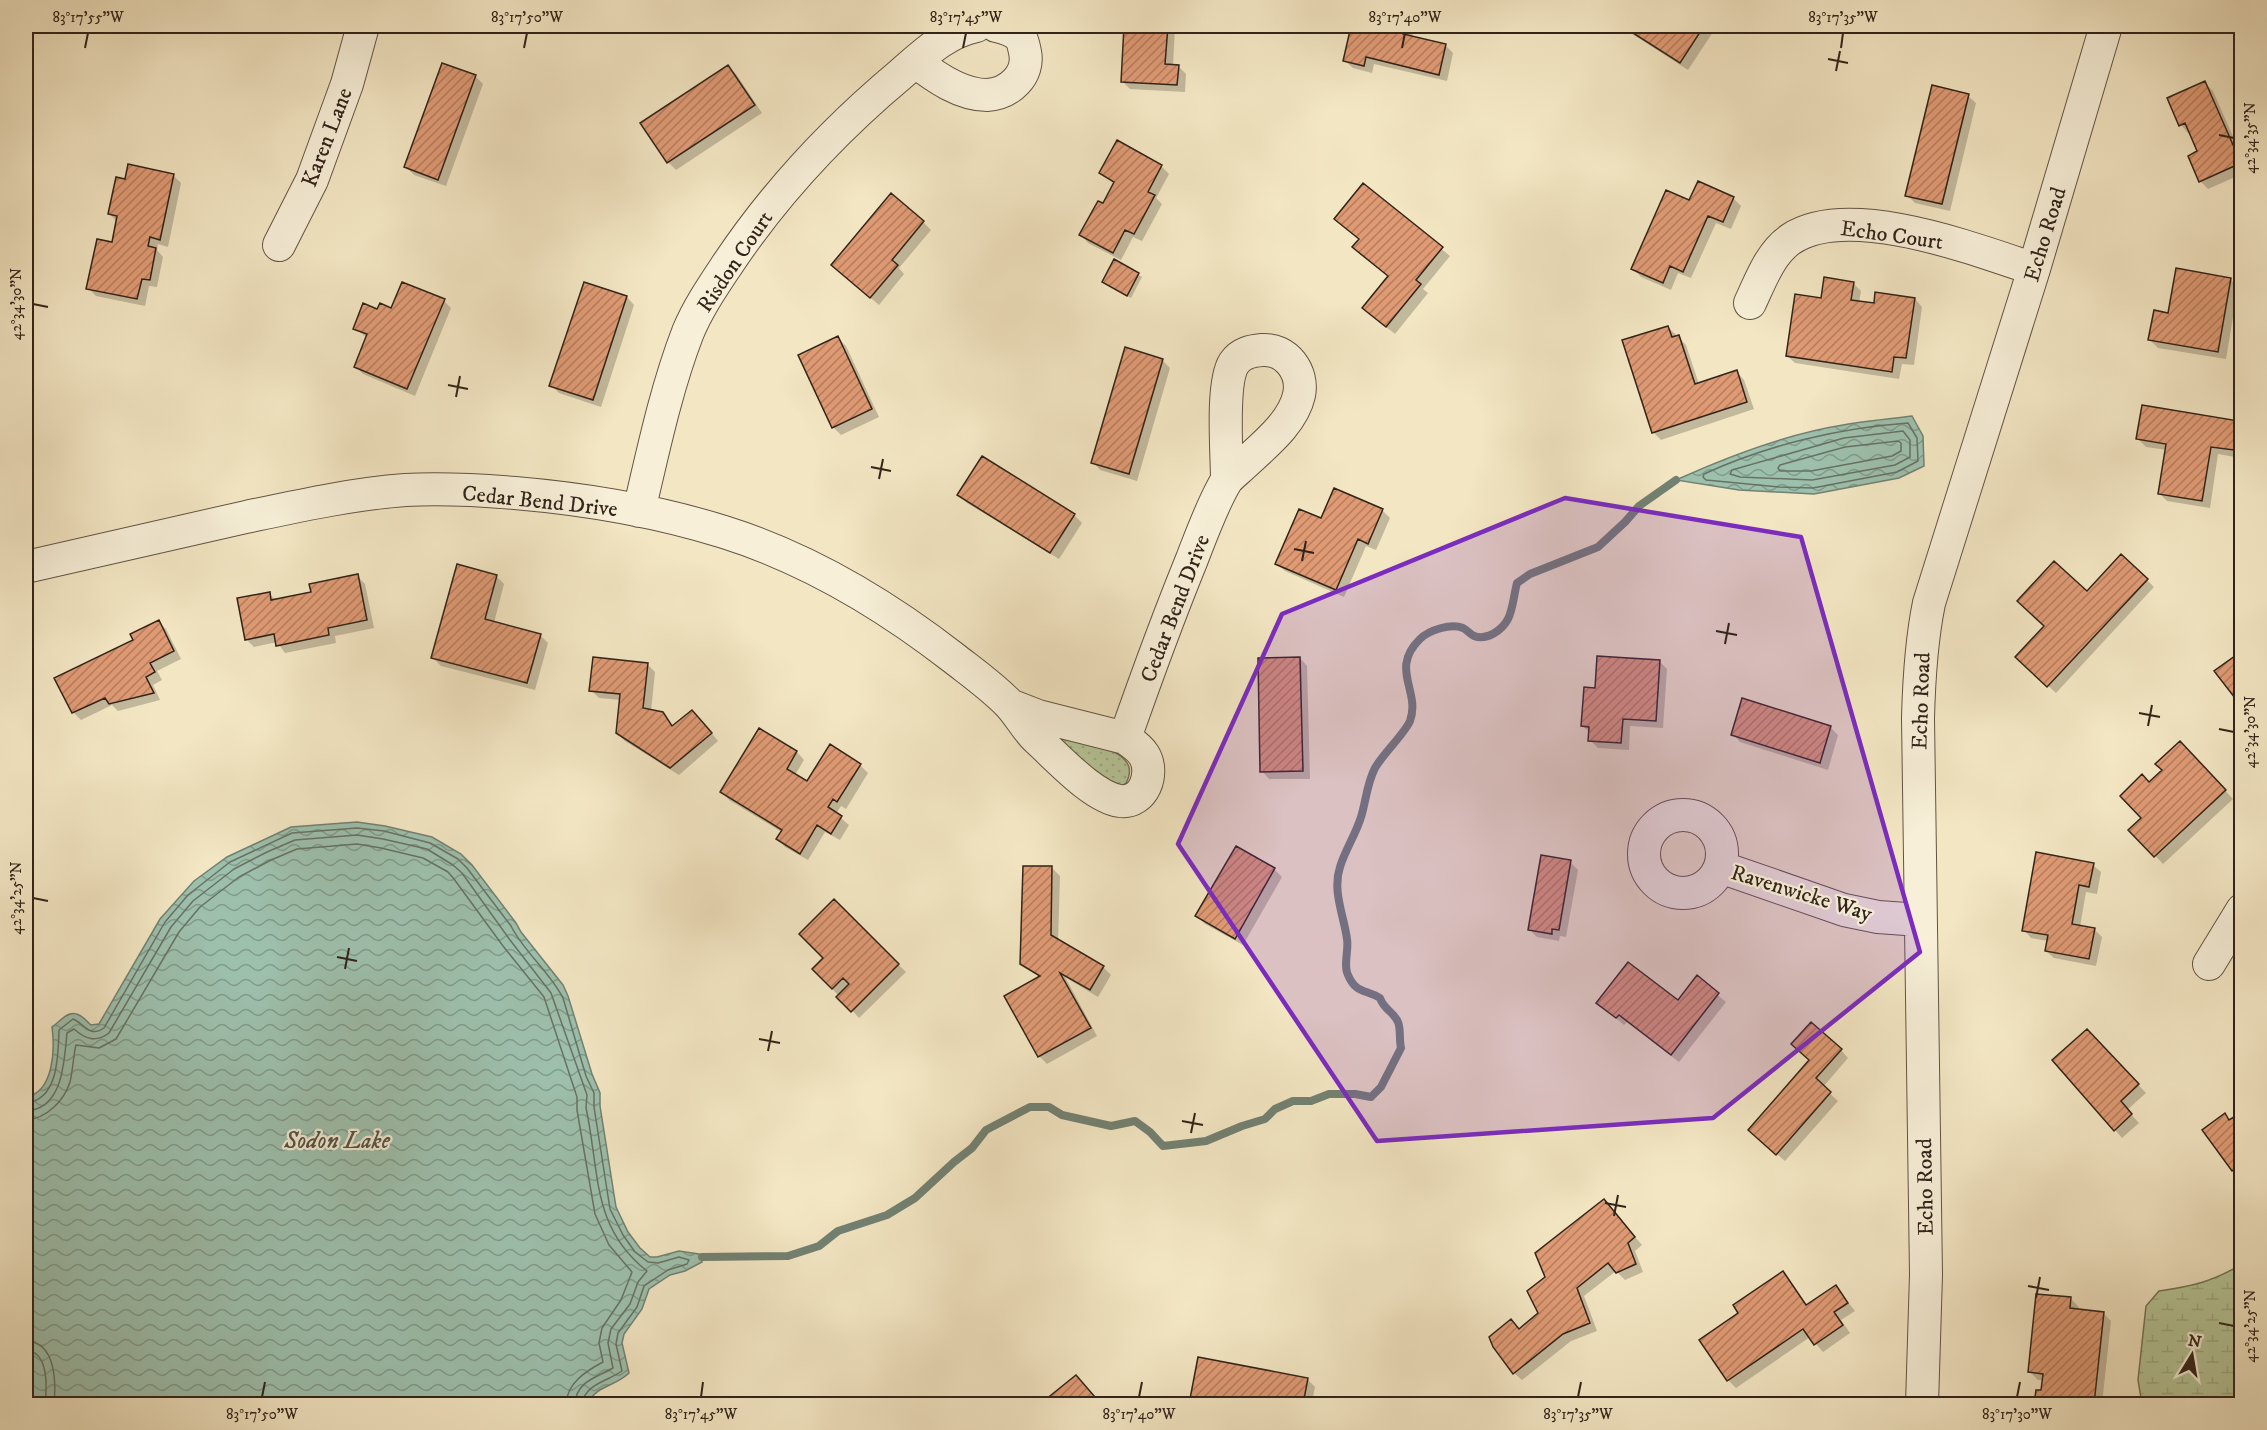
<svg xmlns="http://www.w3.org/2000/svg" width="2267" height="1430" viewBox="0 0 2267 1430" font-family="'IM FELL DW Pica',serif">
	<style>
		.grass { fill: url(#grass-dots); stroke: #747458; stroke-width: 1.5 }
		.wetland { fill: url(#wetland-marsh); stroke: #747458; stroke-width: 1.5 }
		.water { fill: url(#water-waves); stroke: #728172; stroke-width: 1.5 }
		.shadow { fill: #0003 }
		.lines { fill: none; stroke-linecap: round; stroke-linejoin: round }
		.shore { stroke: #677263; stroke-width: 1.5 }
		.stream { stroke: #728172; stroke-width: 8 }
		.building { fill: url(#building-hatch); stroke: #312319; stroke-width: 1.5 }
		.minor-casing { stroke: #625444; stroke-width: 34 }
		.minor { stroke: #f7efd8; stroke-width: 32 }
		.marked { fill: #7b2cbf; fill-opacity: 0.2; stroke: #7b2cbf; stroke-width: 4.5; stroke-linejoin: round }
		.ticks { fill: none; stroke: #312319; stroke-width: 2 }
		.labels { text-anchor: middle; stroke-width: 4.5; stroke-linejoin: round; paint-order: stroke }
		.street-label { font-size: 22px; fill: #312319; stroke: #f7efd8 }
		.water-label { font-size: 24px; font-style: italic; fill: #515245; stroke: #f7efd8 }
		.neatline { fill: none; stroke: #312319; stroke-width: 2 }
		.ticks-label { font-size: 15px; text-anchor: middle; fill: #312319 }
	</style>
	<defs>
		<pattern id="grass-dots" width="8" height="8" patternUnits="userSpaceOnUse" patternTransform="scale(1.5)"><rect width="8" height="8" fill="#b6c698"/><path d="M2 2h.1M6 6h.1" fill="none" stroke="#9daa82" stroke-width="1.8" stroke-linecap="round"/></pattern>
		<pattern id="wetland-marsh" width="20" height="14" patternUnits="userSpaceOnUse" patternTransform="scale(1.5)"><rect width="20" height="14" fill="#b6c698"/><path d="M1 5h8M5 5V1M11 12h8M15 12V8" fill="none" stroke="#9daa82"/></pattern>
		<pattern id="water-waves" width="16" height="10" patternUnits="userSpaceOnUse" patternTransform="scale(1.5)"><rect width="16" height="10" fill="#9dc0ad"/><path d="M0 5q4-4 8 0t8 0" fill="none" stroke="#819c8c"/></pattern>
		<pattern id="building-hatch" width="6" height="6" patternUnits="userSpaceOnUse" patternTransform="scale(1.5)"><rect width="6" height="6" fill="#df9a74"/><path d="M-1 1l2-2M0 6l6-6M5 7l2-2" fill="none" stroke="#b57d5e"/></pattern>
	</defs>
	<rect width="100%" height="100%" fill="#f3e6c3"/>
	<filter id="stains"><feTurbulence type="fractalNoise" baseFrequency=".00333" numOctaves="4"/><feColorMatrix values="0 0 0 0 .2 0 0 0 0 .09 0 0 0 0 .02 0 0 0 .5 -.17"/></filter>
	<radialGradient id="worn" r=".72"><stop offset=".6" stop-color="#630" stop-opacity="0"/><stop offset="1" stop-color="#630" stop-opacity=".3"/></radialGradient>
	<path class="grass" d="M1059 737C1081 742 1145 749 1126 783L1122 786 1107 782 1058 740Z"/>
	<path class="wetland" d="M2241 1265V1404H2142L2138 1380 2146 1306 2159 1291C2194 1286 2210 1282 2241 1265Z"/>
	<path class="water" d="M1912 416 1923 436 1924 466 1899 478 1814 494 1739 490 1676 480C1729 456 1786 434 1843 425 1866 421 1889 419 1912 416Z
		M357 822 385 826 432 837 461 854 472 865 516 923 521 932 563 985 568 996 592 1074 600 1093V1106L616 1207 628 1232 640 1248 650 1257H657L679 1251 699 1254 702 1257V1262L685 1271 670 1275 649 1289 642 1309 624 1334 622 1343 629 1373C615 1387 598 1384 587 1404H32L33 1387 26 1350V1097C54 1092 55 1049 52 1027 60 1022 68 1009 79 1015 84 1017 87 1022 91 1025L99 1024 160 919 194 881 227 857 291 827Z"/>
	<path class="shadow" d="M1126 26H1175L1173 66H1178L1186 74 1185 92 1130 89 1122 81Z
		M1353 26H1409L1413 30 1412 37 1445 45 1453 53 1447 81 1374 64 1372 73 1353 68 1345 61Z
		M1620 26H1717L1688 70Z
		M728 67 736 74 762 113 676 170 668 162 642 124Z
		M475 76 483 84 446 186 414 175 406 167Z
		M2205 83 2213 91 2242 157V174L2208 189 2200 181 2199 152 2191 132 2188 133 2181 125 2169 98Z
		M1968 96 1976 103 1950 211 1915 203 1907 195Z
		M1161 166 1169 174 1156 198 1162 204 1142 241 1133 237 1121 260 1088 243 1081 235 1103 205 1115 184 1101 173Z
		M173 175 181 183 168 247 158 244 157 250 163 257 157 287 149 286 145 306 96 296 88 288 113 244 118 222 109 214 126 180Z
		M1363 185 1450 256 1423 289 1428 293 1395 334 1372 316 1389 277 1354 247 1361 239Z
		M1733 198 1741 206 1731 229 1716 223 1691 278 1678 273 1671 290 1641 277 1633 269 1690 202Z
		M923 222 931 230 899 268 904 274 879 305 841 273Z
		M1115 261 1142 277 1131 298 1107 285Z
		M2230 279 2238 287 2226 359 2158 348 2150 340 2170 314Z
		M585 283 627 297 634 305 601 407 559 393 551 385Z
		M1853 283 1861 291 1859 303 1875 305 1915 299 1922 307 1914 365 1902 364 1899 379 1795 363 1787 356 1822 300Z
		M444 301 451 308 415 396 363 374 355 366 367 338 355 328 378 311Z
		M1668 327 1686 345 1699 384 1737 372 1744 380 1754 409 1661 440 1653 432Z
		M838 338 846 346 879 417 841 435 833 427Z
		M1162 360 1170 368 1137 481 1100 470 1093 462Z
		M2238 422 2242 426 2241 458 2218 454 2210 508 2167 501 2159 493 2167 450 2146 447 2138 439Z
		M959 495 1074 515 1082 523 1059 559 967 503Z
		M1382 510 1390 518 1376 550 1366 546 1344 597 1285 571 1277 564 1321 520Z
		M357 576 365 584 374 628 335 636 336 643 285 653 277 642 254 647 246 639 269 594 276 600 313 593Z
		M496 576 504 584 494 623 540 635 548 643 535 690 441 666 433 658Z
		M2147 580 2154 587 2056 693 2025 665 2087 593Z
		M158 621 166 629 181 659 157 671 162 680 153 685 160 700 118 711 112 705 81 720 73 712 135 640Z
		M1300 658 1307 666 1310 779H1269L1262 771Z
		M1659 661 1667 669 1663 728 1630 726 1629 750 1598 748 1590 740V733L1583 726 1596 690Z
		M647 664 655 672 651 711 662 713 674 727 700 719 718 741 679 775 625 741 617 733 621 700 599 698 591 690Z
		M1743 700 1831 728 1838 735 1828 770 1740 742 1733 734Z
		M760 730 797 752 804 760 795 775 808 783 860 765 868 773 846 809 841 806 836 814 849 825 840 840 825 832 808 860 785 847 778 839 782 832 729 800 722 792Z
		M2180 743 2233 799 2163 864 2131 830 2143 819 2149 783 2164 770Z
		M1570 862 1578 870 1566 937 1560 936 1559 941 1537 937 1529 929Z
		M2093 865 2101 872 2097 894 2086 892 2080 927 2094 929 2102 937 2096 966 2054 958 2046 951 2048 941 2031 938 2024 930Z
		M1052 868 1060 876 1058 941 1103 967 1111 975 1098 997 1065 977 1097 1036 1047 1064 1039 1056 1041 978 1022 963Z
		M1274 869 1282 877 1243 945 1205 924 1197 916Z
		M834 901 906 972 859 1018 814 969 825 958Z
		M1697 978 1726 1002 1679 1062 1627 1022 1624 1025 1598 1003 1678 1002Z
		M2087 1031 2146 1093 2127 1110 2139 1123 2122 1138 2115 1130Z
		M1841 1050 1848 1058 1823 1087 1838 1101 1785 1161 1757 1137Z
		M2242 1114V1177L2240 1178 2233 1170 2225 1115 2230 1121Z
		M1604 1201 1642 1245 1635 1251 1643 1272 1625 1280 1616 1271 1584 1296 1597 1331 1571 1341 1522 1380 1514 1373 1519 1330 1540 1314 1547 1278Z
		M1782 1273 1808 1306 1836 1287 1855 1311 1841 1320 1850 1333 1823 1352 1810 1337 1736 1388 1728 1380 1740 1313Z
		M2071 1299 2079 1307 2078 1310 2103 1313 2111 1321 2102 1404H2036L2037 1391H2042L2044 1380H2038L2030 1372Z
		M1199 1359 1307 1379 1315 1387 1312 1402 1315 1404H1190Z
		M1076 1377 1100 1404H1042Z"/>
	<g class="lines">
		<path class="shore" d="M1908 423 1917 438 1918 461 1897 472 1813 488 1779 487 1706 480 1703 477 1704 474C1767 445 1839 428 1908 423Z
			M1903 431 1910 440V457L1895 465 1812 480 1740 477 1730 474 1732 470 1844 438Z
			M1898 441 1901 443V451L1892 456 1811 471H1780L1778 468 1780 465 1845 447Z
			M26 1103C59 1100 58 1054 59 1030L73 1019C85 1024 89 1038 104 1028L165 922 188 895 230 862 292 833 357 828 384 831 430 843 458 859 467 868 511 926C524 952 549 971 563 998L586 1076 594 1093V1107L610 1209 623 1235 635 1252 648 1262 658 1263 679 1257 689 1260 687 1264 668 1270 644 1286 637 1307 618 1333 616 1344 622 1371C608 1381 585 1384 582 1404
			M26 1111C64 1109 64 1060 67 1033L74 1029C85 1039 96 1043 109 1033L171 927 193 901 234 869 267 852 295 840 357 835 383 839 427 849 453 865 462 873 510 940 551 993 587 1095 586 1108C600 1172 591 1227 647 1271L638 1282 630 1304 611 1329 608 1343 613 1368C598 1377 576 1381 575 1404
			M26 1120C46 1119 64 1101 70 1082 73 1070 73 1057 76 1045L99 1048 116 1039 179 932 200 907 239 877 271 860 297 849 357 844 381 848 423 858 448 872 454 879 503 946 544 997 577 1097V1110L595 1214 609 1245 632 1272 621 1300 602 1328 599 1343 603 1362C586 1371 567 1383 566 1404
			M26 1341C56 1342 56 1382 54 1404
			M26 1350C49 1352 47 1387 45 1404"/>
		<path class="stream" d="M702 1257 788 1256 819 1246 838 1231 887 1215 915 1198 954 1162 972 1148 986 1130 1030 1107H1049L1062 1115 1111 1126 1135 1121 1150 1132 1163 1146 1206 1141 1242 1126 1265 1119 1275 1109 1293 1101H1311L1329 1094H1355L1371 1097 1381 1087 1401 1048C1399 1040 1401 1029 1398 1022 1394 1012 1384 1010 1380 998 1366 989 1356 994 1348 975 1343 965 1349 950 1347 939 1344 916 1332 891 1340 867 1345 850 1356 834 1361 817 1366 801 1367 783 1375 768 1383 754 1405 733 1410 721 1421 691 1389 669 1420 639 1429 630 1451 623 1463 628 1467 630 1470 634 1474 636 1487 641 1502 630 1508 619 1513 609 1514 594 1517 583L1530 574 1598 547 1625 522 1639 506 1676 480"/>
	</g>
	<path class="building" d="M1124 26H1168L1165 64 1179 65 1177 85 1121 82Z
		M1351 26H1405L1403 34 1446 44 1439 75 1366 57 1364 66 1343 61Z
		M1622 26H1704L1680 63Z
		M442 63 476 75 438 180 404 167Z
		M728 65 755 105 667 163 640 123Z
		M2205 81 2241 163 2199 182 2188 156 2197 151 2185 123 2179 126 2167 98Z
		M1932 85 1969 94 1942 204 1905 196Z
		M1117 140 1162 165 1148 192 1155 195 1134 234 1125 230 1113 253 1079 235 1098 201 1103 203 1114 182 1099 173Z
		M128 164 174 174 160 240 150 237 148 246 156 248 150 280 142 279 137 299 86 289 97 239 112 242 117 216 108 214 116 177 125 179Z
		M1698 181 1734 197 1723 222 1708 216 1683 272 1670 266 1663 283 1631 269 1666 190 1689 200Z
		M1363 183 1443 247 1416 280 1421 284 1386 327 1362 308 1388 276 1352 247 1359 239 1334 219Z
		M891 193 924 221 892 260 898 265 870 298 831 265Z
		M1114 259 1139 273 1127 296 1102 282Z
		M2176 268 2231 278 2218 352 2148 340 2154 310 2168 313Z
		M1824 277 1854 282 1851 300 1874 303 1875 292 1915 298 1906 358 1894 357 1892 372 1786 356 1795 294 1821 298Z
		M402 282 445 299 407 389 354 367 367 334 353 329 363 303 377 309 380 303 391 308Z
		M584 282 627 296 593 400 549 386Z
		M1668 326 1672 337 1679 335 1695 384 1737 370 1747 402 1652 433 1622 340Z
		M838 336 872 409 832 428 798 355Z
		M1125 347 1163 359 1129 474 1091 463Z
		M2142 405 2239 421 2234 450 2211 447 2202 501 2158 494 2166 444 2136 439Z
		M982 456 1075 514 1050 553 957 495Z
		M1334 488 1383 509 1368 544 1358 539 1336 590 1275 564 1299 509 1321 518Z
		M2121 554 2148 579 2047 687 2015 657 2044 626 2017 601 2054 561 2087 591Z
		M457 564 497 575 485 619 541 634 527 683 431 658Z
		M358 574 367 620 328 628 329 635 276 646 274 634 245 640 237 598 270 592 271 600 311 592 309 584Z
		M159 620 174 651 150 663 155 672 146 677 154 693 109 704 105 698 72 713 54 678 133 640 130 634Z
		M2242 651V707L2214 671Z
		M1597 656 1660 660 1656 721 1623 719 1621 743 1588 741 1589 727 1581 726 1584 687 1595 688Z
		M593 657 648 663 643 708 663 712 672 726 692 710 712 733 670 768 616 733 620 694 589 691Z
		M1300 657 1303 771 1260 772 1258 658Z
		M1742 698 1831 726 1820 763 1731 735Z
		M759 728 797 751 787 769 807 781 830 744 861 764 837 802 833 799 828 807 842 816 831 834 817 825 800 854 776 839 782 830 720 792Z
		M2180 741 2226 790 2154 857 2128 830 2141 818 2120 796 2142 774 2149 782 2162 770 2155 764Z
		M1236 846 1275 868 1235 939 1195 916Z
		M2036 852 2094 863 2089 887 2079 885 2072 924 2095 928 2089 959 2045 951 2048 935 2022 931Z
		M1541 855 1571 860 1559 930 1552 929V934L1528 930Z
		M1023 866H1052L1051 935 1104 966 1090 990 1060 973 1091 1028 1038 1057 1004 996 1040 976 1020 964Z
		M834 899 899 964 851 1012 836 997 849 984 843 978 832 989 812 969 823 958 799 934Z
		M1628 962 1678 1000 1697 975 1719 993 1671 1055 1619 1015 1616 1018 1596 1003Z
		M1811 1022 1842 1049 1816 1078 1831 1092 1776 1155 1748 1130 1809 1060 1791 1044Z
		M2087 1029 2139 1084 2121 1101 2132 1114 2114 1131 2052 1060Z
		M2242 1112V1164L2232 1171 2202 1130 2225 1113 2229 1120Z
		M1604 1199 1635 1237 1628 1243 1636 1264 1616 1273 1608 1263 1577 1288 1590 1323 1563 1334 1513 1374 1493 1347 1489 1337 1511 1319 1519 1329 1538 1313 1527 1291 1545 1277 1535 1253Z
		M1783 1271 1806 1305 1836 1285 1848 1303 1834 1312 1843 1325 1814 1345 1803 1329 1727 1381 1699 1340 1738 1313 1733 1305Z
		M2036 1294 2071 1297 2070 1308 2104 1312 2094 1404H2034L2036 1390H2041L2043 1374 2028 1372Z
		M1198 1357 1308 1378 1304 1399 1313 1400 1312 1404H1234L1221 1402V1404H1189Z
		M1076 1375 1101 1404H1040Z"/>
	<g class="lines">
		<g class="minor-casing">
			<path id="minor" d="M916 62C935 77 961 95 987 95 1009 94 1030 75 1025 52 1024 47 1023 42 1021 38 1015 31 1005 28 996 26
				M279 245 312 180 347 84 363 26
				M1750 303C1760 282 1770 253 1791 239 1848 201 1974 249 2034 269
				M639 511C653 451 666 389 688 332 698 308 713 286 727 265 775 193 834 130 901 74 923 55 946 32 976 26
				M26 567C99 551 172 534 246 517 298 506 352 494 405 490 441 488 479 490 515 493 585 499 657 511 724 532 807 558 887 606 955 659 973 673 994 688 1010 705 1020 716 1027 730 1038 740 1058 758 1093 797 1120 801 1144 804 1155 773 1144 755 1139 747 1132 743 1125 738L1038 716 1010 705
				M1125 738C1146 678 1168 618 1192 559 1201 536 1214 500 1227 480 1231 475 1238 470 1243 465 1263 446 1293 423 1299 395 1304 372 1286 348 1262 350 1251 351 1241 353 1234 363 1221 383 1227 454 1227 480
				M1644 854a39 39 0 1 1 78 0a39 39 0 1 1-78 0Z
				M1720 867 1844 910 1878 917 1920 920
				M2209 964 2242 910
				M1922 1404 1926 1275 1918 718C1919 679 1921 642 1929 603L2034 269 2106 26"/>
		</g>
		<use href="#minor" class="minor"/>
	</g>
	<path class="marked" d="M1565 498 1801 537 1920 952 1713 1118 1377 1141 1178 844 1282 614Z"/>
	<path class="ticks" d="M85 48 88 33M524 48 527 33M963 48 966 33M1402 48 1405 33M1841 48 1843 33M1828 59 1848 63M1836 71 1840 51M2219 135 2234 138M33 304 48 307M448 385 468 389M456 397 460 376M871 467 891 471M879 479 883 459M1294 549 1314 553M1302 561 1306 541M1716 631 1737 635M1725 644 1729 623M2139 713 2160 717M2148 726 2152 705M2219 729 2234 732M33 898 48 901M337 957 357 961M345 969 349 948M759 1039 780 1043M768 1051 772 1031M1182 1121 1203 1125M1191 1133 1195 1113M1605 1203 1626 1207M1614 1216 1618 1195M2028 1286 2049 1290M2036 1298 2040 1277M2219 1323 2234 1326M262 1397 265 1382M701 1397 703 1382M1139 1397 1142 1382M1578 1397 1581 1382M2017 1397 2020 1382"/>
	<g class="labels">
		<g class="street-label">
			<text transform="translate(326 137) rotate(-69)" y="8">Karen Lane</text>
			<text transform="translate(1892 234) rotate(8)" y="8">Echo Court</text>
			<text transform="translate(2044 234) rotate(-73)" y="8">Echo Road</text>
			<text transform="translate(734 261) rotate(-56)" y="8">Risdon Court</text>
			<text transform="translate(540 500) rotate(6)" y="8">Cedar Bend Drive</text>
			<text transform="translate(1174 608) rotate(-69)" y="8">Cedar Bend Drive</text>
			<text transform="translate(1920 701) rotate(-88)" y="8">Echo Road</text>
			<text transform="translate(1802 892) rotate(17)" y="8">Ravenwicke Way</text>
			<text transform="translate(1924 1187) rotate(-91)" y="8">Echo Road</text>
		</g>
		<g class="water-label">
			<text x="337" y="1148">Sodon Lake</text>
		</g>
	</g>
	<rect width="2267" height="1430" fill="none" stroke="#f3e6c3" stroke-width="66"/>
	<g transform="translate(2192 1355) rotate(11)" stroke="#f7efd8" stroke-width="4.5" paint-order="stroke">
	<path d="M0-4.5L10 22L0 15L-10 22Z" fill="#312319"/>
	<text y="-9" font-size="16" font-weight="bold" text-anchor="middle" fill="#312319">N</text>
	</g>
	<rect x="33" y="33" width="2201" height="1364" class="neatline"/>
	<g class="ticks-label">
		<text x="88" y="22">83°17'55"W</text>
		<text x="527" y="22">83°17'50"W</text>
		<text x="966" y="22">83°17'45"W</text>
		<text x="1405" y="22">83°17'40"W</text>
		<text x="1843" y="22">83°17'35"W</text>
		<text transform="translate(2250 138) rotate(-90)" y="5">42°34'35"N</text>
		<text transform="translate(16 304) rotate(-90)" y="5">42°34'30"N</text>
		<text transform="translate(2250 732) rotate(-90)" y="5">42°34'30"N</text>
		<text transform="translate(16 898) rotate(-90)" y="5">42°34'25"N</text>
		<text transform="translate(2250 1326) rotate(-90)" y="5">42°34'25"N</text>
		<text x="262" y="1419">83°17'50"W</text>
		<text x="701" y="1419">83°17'45"W</text>
		<text x="1139" y="1419">83°17'40"W</text>
		<text x="1578" y="1419">83°17'35"W</text>
		<text x="2017" y="1419">83°17'30"W</text>
	</g>
	<rect width="100%" height="100%" filter="url(#stains)"/>
	<rect width="100%" height="100%" fill="url(#worn)"/>
</svg>
